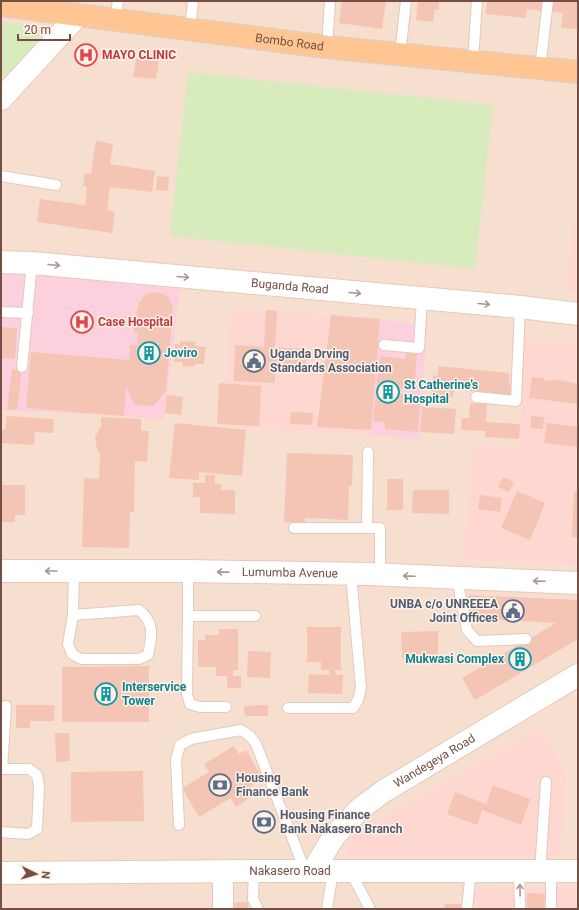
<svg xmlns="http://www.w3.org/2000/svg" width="579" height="910" viewBox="0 0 579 910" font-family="Roboto,sans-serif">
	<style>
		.residential { fill: #f7dfcf }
		.commercial { fill: #ffd7d1 }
		.medical { fill: #fcd1dd }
		.green { fill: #d7ebbd }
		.building { fill: #f4c4b4 }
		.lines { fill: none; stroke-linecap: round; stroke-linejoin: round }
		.service-casing { stroke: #e3c9bd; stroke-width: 12 }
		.minor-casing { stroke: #e3c9bd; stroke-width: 22 }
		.tertiary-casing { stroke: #e3c9bd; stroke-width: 24 }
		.secondary-casing { stroke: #e9c8ba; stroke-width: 24 }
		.primary-casing { stroke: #d8cecb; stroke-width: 24 }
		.service { stroke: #fff; stroke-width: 10 }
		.minor { stroke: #fff; stroke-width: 20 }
		.tertiary { stroke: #fff; stroke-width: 22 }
		.secondary { stroke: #fff; stroke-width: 22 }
		.primary { stroke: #ffc693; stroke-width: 22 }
		.oneway { stroke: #ac958f }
		.labels { text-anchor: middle; stroke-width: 3; stroke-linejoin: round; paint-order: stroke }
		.street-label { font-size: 12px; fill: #744f45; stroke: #fff1e5 }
		.health-label { font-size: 12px; font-weight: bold; fill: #be3a42; stroke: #fff1e5; text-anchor: start }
		.culture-label { font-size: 12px; font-weight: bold; fill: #0d838f; stroke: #fff1e5; text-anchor: start }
		.service-label { font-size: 12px; font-weight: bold; fill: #4e5e75; stroke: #fff1e5; text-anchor: start }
	</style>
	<rect width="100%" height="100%" fill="#fdecde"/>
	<path class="residential" d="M1 1H578V909H1Z"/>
	<path class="commercial" d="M578 179V294L567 292Z
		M231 309 380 319 370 435 223 426Z
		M525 339 578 342V566L463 559 474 445 519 448Z
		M540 728 566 774 561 857 347 856 352 835Z
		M578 886V909H475L476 889Z"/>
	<path class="medical" d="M1 274 38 275 180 289 164 420 124 416 1 410Z
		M380 319 427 326 420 439 370 435Z"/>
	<path class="green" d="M1 22 38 27 40 34 20 64 3 77 1 75Z
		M188 72 493 105 475 269 170 236Z"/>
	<path class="building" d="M342 1H386L382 29 339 23Z
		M418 1H439V10L435 9 433 22 416 20Z
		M487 1H578V29L561 28 563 13 527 9 526 18 486 14Z
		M136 59 159 61 156 79 133 77Z
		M96 141 113 144 110 164 155 171 152 192 110 187 107 210 115 212 112 233 37 222 40 199 85 205 87 186H83L85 173 91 174Z
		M157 176 169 177 168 191 156 190Z
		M154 292 164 294 169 299 173 308 166 391 153 406 135 405 126 387 124 416 26 408 31 352 129 360 130 345H137L138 333H134L137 310 139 303 145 295Z
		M266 310 277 311 275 347 306 349 305 372 275 370V383L234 381 235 345 264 347Z
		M331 315 380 319 371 430 317 427Z
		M1 327 17 328 15 359 1 358Z
		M180 341 196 342 195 346 206 347 204 364H195L194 367 182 366 183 362H174L175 344 180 345Z
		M406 353 417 354 414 389 400 388V394L421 396 418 432 385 429V422L373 421 380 356 405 359Z
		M438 366 509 373V383L513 384 512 395 454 389 453 397 431 395 433 376 438 375Z
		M12 369 22 370 17 410 7 409Z
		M532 377 544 378V380L552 381 553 379 578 384V404L529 398Z
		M219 383 261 386 259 426 217 424Z
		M167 395 183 397 181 415 165 413Z
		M470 403 487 404 486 422 520 424 519 439 485 437V431L461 430 462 418H469Z
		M422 407 456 409 454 434 420 432Z
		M291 412 313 413 312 425 290 424Z
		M7 416 54 419 53 433 35 432 34 445 1 443V430H5Z
		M531 416 544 417 543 429 531 428Z
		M101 417 141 419V431H149L147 462 135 461 134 512H130L129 548 82 547 84 478 99 479 100 454 97 449 95 437 101 426Z
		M175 423 246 430 242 476 199 472V480L169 478Z
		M547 423 578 427 577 447 544 443Z
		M287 453 353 455 352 486H349L348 520 305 518V523L284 522Z
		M205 475H215V484H221V490H235V514L200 513V497H193V483H205Z
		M503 477 514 482 509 492 498 487Z
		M387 479H403V510H387Z
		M1 485H25V515H15V522H1Z
		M413 490H449V514L412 513Z
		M517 491 545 503 530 540 501 528Z
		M574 492H578V538L572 537Z
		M480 495 502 498 500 512 478 509Z
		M469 595 578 600V639L475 700 462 678 556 623 468 618Z
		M307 627H341V670H335L336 675H343L342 694 308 693 309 674 329 675V670H321V662H307Z
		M219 629H238V670H233V676H241V688H227V676H216V667H198V640H205V635H219Z
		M438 631V657L402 658 401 632Z
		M248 651 271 652 270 678 247 677Z
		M149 666V722H62V667Z
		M16 705H55L54 721H30V728H16Z
		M268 705V716H245L244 706Z
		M55 733H69L70 761 56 762Z
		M234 746 239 754 246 750 263 779 246 789 251 797 236 807 231 798 199 817 182 788 209 772 204 764Z
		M143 771 144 821 71 822V772Z
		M493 785 530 799 521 825 482 810 477 825 447 814 455 792 486 804Z
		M527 893 545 894 544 909H527Z
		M248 902V909H229V903Z
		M445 904H461V909H444Z"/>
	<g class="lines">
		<g class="service-casing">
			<path id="service" d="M115 20 118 1
				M190 29 193 1
				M327 47 330 1
				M400 55 406 1
				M473 61 477 1
				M540 68 548 1
				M1 176 56 185
				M1 312 28 313
				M384 345 419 348 422 299
				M22 367 32 263
				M476 397 516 401 520 307
				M294 528H380V575
				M367 528 368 452
				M188 571V616L187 694 190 704 200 707H226
				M457 578 467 630 477 641 526 639
				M73 615 139 610C155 623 152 636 148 655L139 659H81L72 654 68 644 73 615 74 571
				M188 616H255
				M288 708H353L358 700 361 688 351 574
				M1 769H29L37 775 39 787 37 829 28 834 1 832
				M2 769 6 706
				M179 825 176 760 180 745 191 739 241 730 250 736 256 744 305 871
				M254 871 253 899 258 909
				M350 871 370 909
				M519 871 520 909
				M540 871 546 782
				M327 909 333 871
				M467 909 471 871
				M551 909V871"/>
		</g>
		<g class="minor-casing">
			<path id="minor" d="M223 909V871"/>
		</g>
		<g class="tertiary-casing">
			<g id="tertiary">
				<path d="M1 99 78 15"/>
				<path id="s1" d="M313 871 334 836 361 808 384 791 578 675"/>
				<path id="s2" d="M1 873 254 871H578"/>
			</g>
		</g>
		<g class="secondary-casing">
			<g id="secondary">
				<path id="s3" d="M1 262 32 263 520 307 578 314"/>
				<path id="s4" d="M1 571H188L368 574 578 583"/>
			</g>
		</g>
		<g class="primary-casing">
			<g id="primary">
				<path id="s5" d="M1 5 327 47 578 72"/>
			</g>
		</g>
		<use href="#service" class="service"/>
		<use href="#minor" class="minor"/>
		<use href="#tertiary" class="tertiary"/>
		<use href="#secondary" class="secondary"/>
		<use href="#primary" class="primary"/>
	</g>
	<defs><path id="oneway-shaft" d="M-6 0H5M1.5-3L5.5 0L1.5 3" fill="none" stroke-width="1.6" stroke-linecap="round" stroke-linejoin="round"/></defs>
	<g class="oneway">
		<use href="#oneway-shaft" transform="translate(54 265) rotate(5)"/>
		<use href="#oneway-shaft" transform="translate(183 277) rotate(5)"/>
		<use href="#oneway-shaft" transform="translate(355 293) rotate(5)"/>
		<use href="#oneway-shaft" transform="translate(484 304) rotate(5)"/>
		<use href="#oneway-shaft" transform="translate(51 571) rotate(180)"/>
		<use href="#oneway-shaft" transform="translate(223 572) rotate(-179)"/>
		<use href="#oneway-shaft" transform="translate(409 576) rotate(-178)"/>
		<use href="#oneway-shaft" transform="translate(539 581) rotate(-178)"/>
		<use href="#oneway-shaft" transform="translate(520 890) rotate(-91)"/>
	</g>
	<defs>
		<g id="hospital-ring" transform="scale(1.15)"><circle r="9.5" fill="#fff1e5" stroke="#e0444e" stroke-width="1.5"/><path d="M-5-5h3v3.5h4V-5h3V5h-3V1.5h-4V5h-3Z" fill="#e0444e"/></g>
		<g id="building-ring" transform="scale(1.15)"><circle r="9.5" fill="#fff1e5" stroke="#0f9aa8" stroke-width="1.5"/><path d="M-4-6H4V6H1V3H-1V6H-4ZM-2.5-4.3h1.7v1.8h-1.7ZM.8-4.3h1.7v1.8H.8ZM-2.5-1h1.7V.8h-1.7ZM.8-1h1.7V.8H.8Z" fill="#0f9aa8"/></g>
		<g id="civic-ring" transform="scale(1.15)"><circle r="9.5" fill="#fff1e5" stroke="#5c6f8a" stroke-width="1.5"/><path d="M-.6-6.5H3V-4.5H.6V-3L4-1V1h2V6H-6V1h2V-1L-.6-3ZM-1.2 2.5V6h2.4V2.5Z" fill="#5c6f8a"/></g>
		<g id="bank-ring" transform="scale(1.15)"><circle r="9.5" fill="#fff1e5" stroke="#5c6f8a" stroke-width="1.5"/><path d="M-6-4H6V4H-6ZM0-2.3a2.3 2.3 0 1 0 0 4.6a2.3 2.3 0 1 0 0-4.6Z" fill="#5c6f8a"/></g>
	</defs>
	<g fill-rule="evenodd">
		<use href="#hospital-ring" x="86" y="55"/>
		<use href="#hospital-ring" x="82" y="322"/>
		<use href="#building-ring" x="149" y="353"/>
		<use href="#civic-ring" x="254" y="361"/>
		<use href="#building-ring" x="388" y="392"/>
		<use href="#civic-ring" x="513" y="611"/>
		<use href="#building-ring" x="520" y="659"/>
		<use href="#building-ring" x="106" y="694"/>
		<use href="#bank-ring" x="220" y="785"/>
		<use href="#bank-ring" x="264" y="822"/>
	</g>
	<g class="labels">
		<g class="street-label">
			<text dy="4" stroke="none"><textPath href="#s5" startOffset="291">Bombo Road</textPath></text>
			<text dy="4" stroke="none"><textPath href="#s3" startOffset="290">Buganda Road</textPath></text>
			<text dy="4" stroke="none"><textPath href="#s4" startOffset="289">Lumumba Avenue</textPath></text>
			<text dy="4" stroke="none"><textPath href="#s1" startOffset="167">Wandegeya Road</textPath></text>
			<text dy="4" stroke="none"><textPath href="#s2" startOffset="289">Nakasero Road</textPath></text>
		</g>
		<g class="health-label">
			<text x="102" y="59">MAYO CLINIC</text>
			<text x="98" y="326">Case Hospital</text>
		</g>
		<g class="culture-label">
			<text x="164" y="357">Joviro</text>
			<text x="404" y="389">St Catherine's<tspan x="404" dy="14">Hospital</tspan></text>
			<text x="504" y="663" text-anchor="end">Mukwasi Complex</text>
			<text x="122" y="691">Interservice<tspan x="122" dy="14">Tower</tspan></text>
		</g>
		<g class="service-label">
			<text x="270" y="358">Uganda Drving<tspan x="270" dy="14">Standards Association</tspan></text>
			<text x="498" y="608" text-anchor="end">UNBA c/o UNREEEA<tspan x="498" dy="14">Joint Offices</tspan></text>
			<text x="236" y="782">Housing<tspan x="236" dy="14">Finance Bank</tspan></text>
			<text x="280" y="819">Housing Finance<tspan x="280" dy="14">Bank Nakasero Branch</tspan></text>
		</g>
	</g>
	<rect width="579" height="910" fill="none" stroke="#744f45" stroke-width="4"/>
	<g transform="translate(36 874) rotate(95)" stroke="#fff1e5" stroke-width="3" paint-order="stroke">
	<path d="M0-3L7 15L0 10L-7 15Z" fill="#744f45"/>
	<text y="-6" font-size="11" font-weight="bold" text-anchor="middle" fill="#744f45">N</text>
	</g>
	<path d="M18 34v6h52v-6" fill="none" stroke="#744f45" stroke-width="2"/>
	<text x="24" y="34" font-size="12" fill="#744f45" stroke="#fff1e5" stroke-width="3" paint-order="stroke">20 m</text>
</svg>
